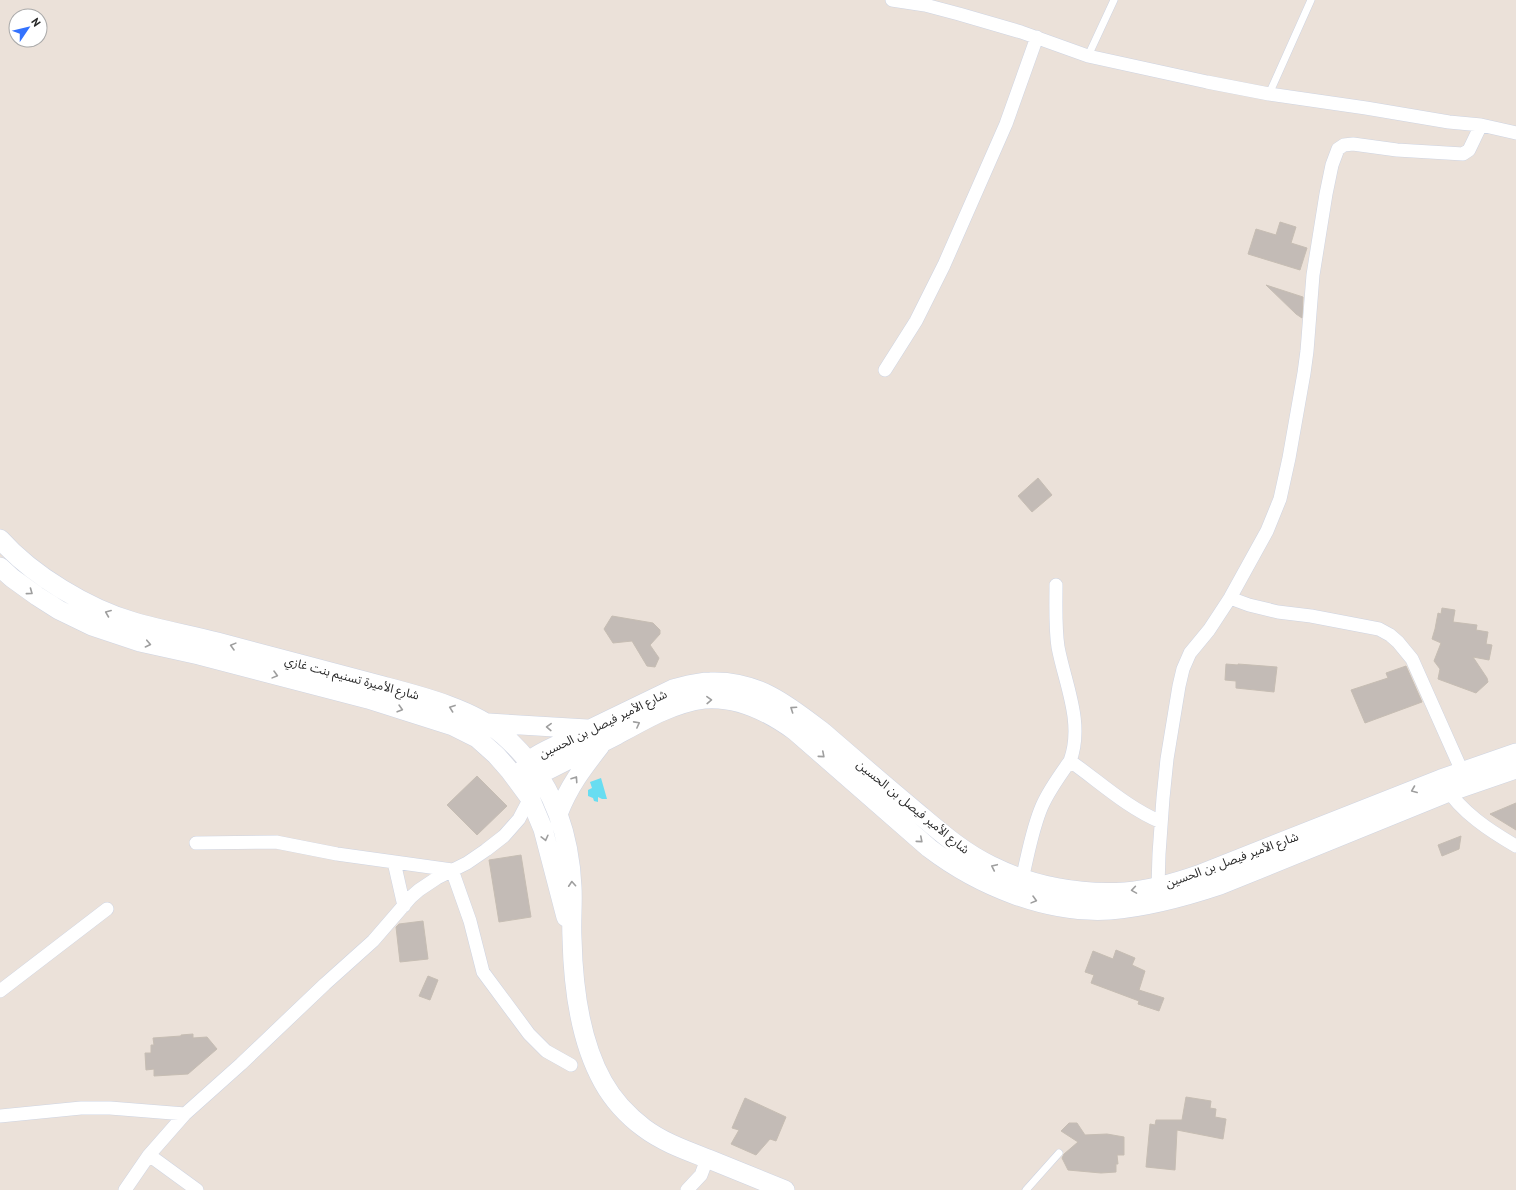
<svg xmlns="http://www.w3.org/2000/svg" width="1516" height="1190" viewBox="0 0 1516 1190" font-family="'PT Sans','Noto Sans Arabic',sans-serif">
	<style>
		.water { fill: #68ddf1 }
		.building { fill: #c3bbb6; stroke: #c6bdb3 }
		.lines { fill: none; stroke-linecap: round; stroke-linejoin: round }
		.lane-casing { stroke: #ced4e2; stroke-width: 8 }
		.street-casing { stroke: #ced4e2; stroke-width: 14 }
		.secondary-casing { stroke: #ced4e2; stroke-width: 20 }
		.lane { stroke: #fff; stroke-width: 7 }
		.street { stroke: #fff; stroke-width: 13 }
		.secondary { stroke: #fff; stroke-width: 19 }
		.oneway { stroke: #9e9e9e }
		.labels { text-anchor: middle; stroke-width: 3; stroke-linejoin: round; paint-order: stroke }
		.street-label { font-size: 12px; fill: #282828; stroke: #fff }
	</style>
	<rect width="100%" height="100%" fill="#ebe1d9"/>
	<path class="water" d="M601 778 607 799H602L598 797V802L594 801 593 798 588 796V790L592 788 590 782Z"/>
	<path class="building" d="M1280 222 1296 227 1291 243 1307 248 1300 270 1248 254 1256 229 1276 235Z
		M1266 285 1303 297 1302 318 1296 314Z
		M1038 478 1052 495 1032 512 1018 496Z
		M1442 608 1455 610 1453 622 1477 625 1476 630 1488 632 1486 644 1492 645 1489 660 1473 657 1487 678 1488 682 1476 693 1438 679 1440 669 1434 661 1441 643 1432 639 1435 629 1438 613 1441 614Z
		M612 616 653 623 660 630V634L650 645 659 658 655 667 647 666 632 641 613 643 604 629Z
		M1226 664 1238 665V664L1277 667 1274 692 1236 688V681L1225 680Z
		M1406 666 1422 702 1365 723 1351 690 1388 678 1386 673Z
		M477 776 507 806 477 835 447 805Z
		M1516 803V830L1490 814Z
		M1461 836 1459 849 1442 856 1438 845Z
		M521 855 531 917 499 922 489 860Z
		M423 921 428 959 400 962 396 927 399 924Z
		M1116 950 1135 958 1132 965 1145 971 1139 990 1164 998 1159 1011 1138 1004 1139 1001 1091 983 1094 975 1085 972 1093 951 1113 959Z
		M428 976 438 980 430 1000 419 996Z
		M193 1034V1038L207 1037 217 1049 188 1074 154 1076V1069L146 1070 145 1053H151V1045H154L153 1038 181 1036V1035Z
		M1186 1097 1211 1101 1210 1108 1216 1109 1215 1117 1226 1119 1223 1139 1177 1130 1175 1170 1146 1167 1150 1124 1155 1125 1156 1120H1182Z
		M745 1098 786 1117 776 1141 770 1139 756 1155 731 1144 739 1130 732 1128Z
		M1069 1123H1077L1085 1135 1107 1134 1124 1137V1155H1117L1118 1164H1116V1172L1101 1173 1068 1170 1062 1158 1064 1154 1078 1142 1061 1131Z"/>
	<g class="lines">
		<g class="lane-casing">
			<path id="lane" d="M1088 56 1114 0
				M1269 94 1311 0
				M1026 1190 1059 1153"/>
		</g>
		<g class="street-casing">
			<path id="street" d="M892 0 925 5 959 14 1021 32 1088 56 1207 82 1269 94 1366 108 1449 122 1481 125 1516 133
				M885 370 916 321 944 265 1006 124 1037 37
				M1056 585C1056 606 1055 626 1058 647 1065 684 1084 723 1070 761
				M1230 598 1249 605 1278 612 1311 616 1379 629 1390 635 1398 642 1412 659 1465 778
				M1445 786C1461 812 1490 831 1516 846
				M196 843 276 842 337 854 452 870 470 921 483 972 529 1034 546 1051 571 1065
				M394 862 404 906
				M1022 879C1028 855 1032 829 1042 806 1049 790 1060 775 1070 761 1100 782 1126 807 1161 822
				M1158 886 1159 854 1163 798 1167 759 1179 686 1183 669 1190 653 1209 630 1230 598 1267 531 1280 499 1289 458 1304 373 1307 351 1313 275 1326 194 1332 165 1338 149 1344 145 1353 144 1397 150 1463 154 1469 150 1481 125
				M0 991 107 909
				M0 1116 81 1108H110L185 1114
				M149 1155 197 1190
				M125 1190 149 1155 185 1114 241 1064 325 984 373 941 411 897 419 890 437 878 467 863 486 850 504 836 519 819 530 798
				M687 1190 701 1175 707 1159"/>
		</g>
		<g class="secondary-casing">
			<path id="secondary" d="M0 539C32 575 88 609 134 622 162 630 190 635 217 642 272 657 328 671 383 686 421 696 473 709 503 735 527 756 547 784 558 814 566 836 571 863 572 887 573 904 571 921 572 938 573 984 580 1041 603 1082 613 1100 628 1116 644 1128 664 1143 688 1151 711 1160 736 1170 760 1180 785 1190
				M0 567 12 578 37 596 59 610 92 626 140 642 199 655 368 699 453 726 477 738 496 755 510 771 530 798 543 829 566 917
				M488 723 587 729
				M510 771 523 776 538 775C564 762 591 748 617 735 644 720 673 703 704 699 738 696 769 712 795 731L929 848C979 886 1047 914 1110 910 1148 907 1184 897 1220 885L1449 792 1516 769
				M530 798C524 788 519 773 528 762 533 757 541 753 547 750L673 689C685 686 697 682 710 682 757 680 788 705 823 732 853 758 883 784 913 809 938 830 962 852 992 866 1032 886 1080 895 1125 892 1150 890 1175 883 1198 875L1441 779 1516 753
				M558 814C569 786 582 769 600 746"/>
		</g>
		<use href="#lane" class="lane"/>
		<use href="#street" class="street"/>
		<use href="#secondary" class="secondary"/>
	</g>
	<defs><path id="oneway-chevron" d="M-2-3.5L2.5 0L-2 3.5" fill="none" stroke-width="1.6" stroke-linecap="round" stroke-linejoin="round"/></defs>
	<g class="oneway">
		<use href="#oneway-chevron" transform="translate(30 592) rotate(36)"/>
		<use href="#oneway-chevron" transform="translate(108 613) rotate(-158)"/>
		<use href="#oneway-chevron" transform="translate(148 644) rotate(12)"/>
		<use href="#oneway-chevron" transform="translate(233 646) rotate(-165)"/>
		<use href="#oneway-chevron" transform="translate(275 675) rotate(15)"/>
		<use href="#oneway-chevron" transform="translate(709 700) rotate(-2)"/>
		<use href="#oneway-chevron" transform="translate(452 708) rotate(-160)"/>
		<use href="#oneway-chevron" transform="translate(400 709) rotate(16)"/>
		<use href="#oneway-chevron" transform="translate(793 709) rotate(-146)"/>
		<use href="#oneway-chevron" transform="translate(637 724) rotate(-28)"/>
		<use href="#oneway-chevron" transform="translate(549 727) rotate(-178)"/>
		<use href="#oneway-chevron" transform="translate(822 755) rotate(41)"/>
		<use href="#oneway-chevron" transform="translate(575 779) rotate(-56)"/>
		<use href="#oneway-chevron" transform="translate(1414 790) rotate(158)"/>
		<use href="#oneway-chevron" transform="translate(545 838) rotate(76)"/>
		<use href="#oneway-chevron" transform="translate(920 840) rotate(41)"/>
		<use href="#oneway-chevron" transform="translate(994 867) rotate(-155)"/>
		<use href="#oneway-chevron" transform="translate(572 884) rotate(-94)"/>
		<use href="#oneway-chevron" transform="translate(1134 890) rotate(171)"/>
		<use href="#oneway-chevron" transform="translate(1034 900) rotate(15)"/>
	</g>
	<g class="labels">
		<g class="street-label">
			<text transform="translate(352 678) rotate(15)" y="4">شارع الأميرة تسنيم بنت غازي</text>
			<text transform="translate(603 724) rotate(-26)" y="4">شارع الأمير فيصل بن الحسين</text>
			<text transform="translate(913 807) rotate(39)" y="4">شارع الأمير فيصل بن الحسين</text>
			<text transform="translate(1232 860) rotate(-20)" y="4">شارع الأمير فيصل بن الحسين</text>
		</g>
	</g>
	<g transform="translate(28 28) rotate(55)"><circle r="19" fill="#ffffff" stroke="#a9a9a9"/>
	<path d="M0-3L7 15L0 10L-7 15Z" fill="#3372fe"/>
	<text y="-6" font-size="11" font-weight="bold" text-anchor="middle" fill="#282828">N</text>
	</g>
</svg>
